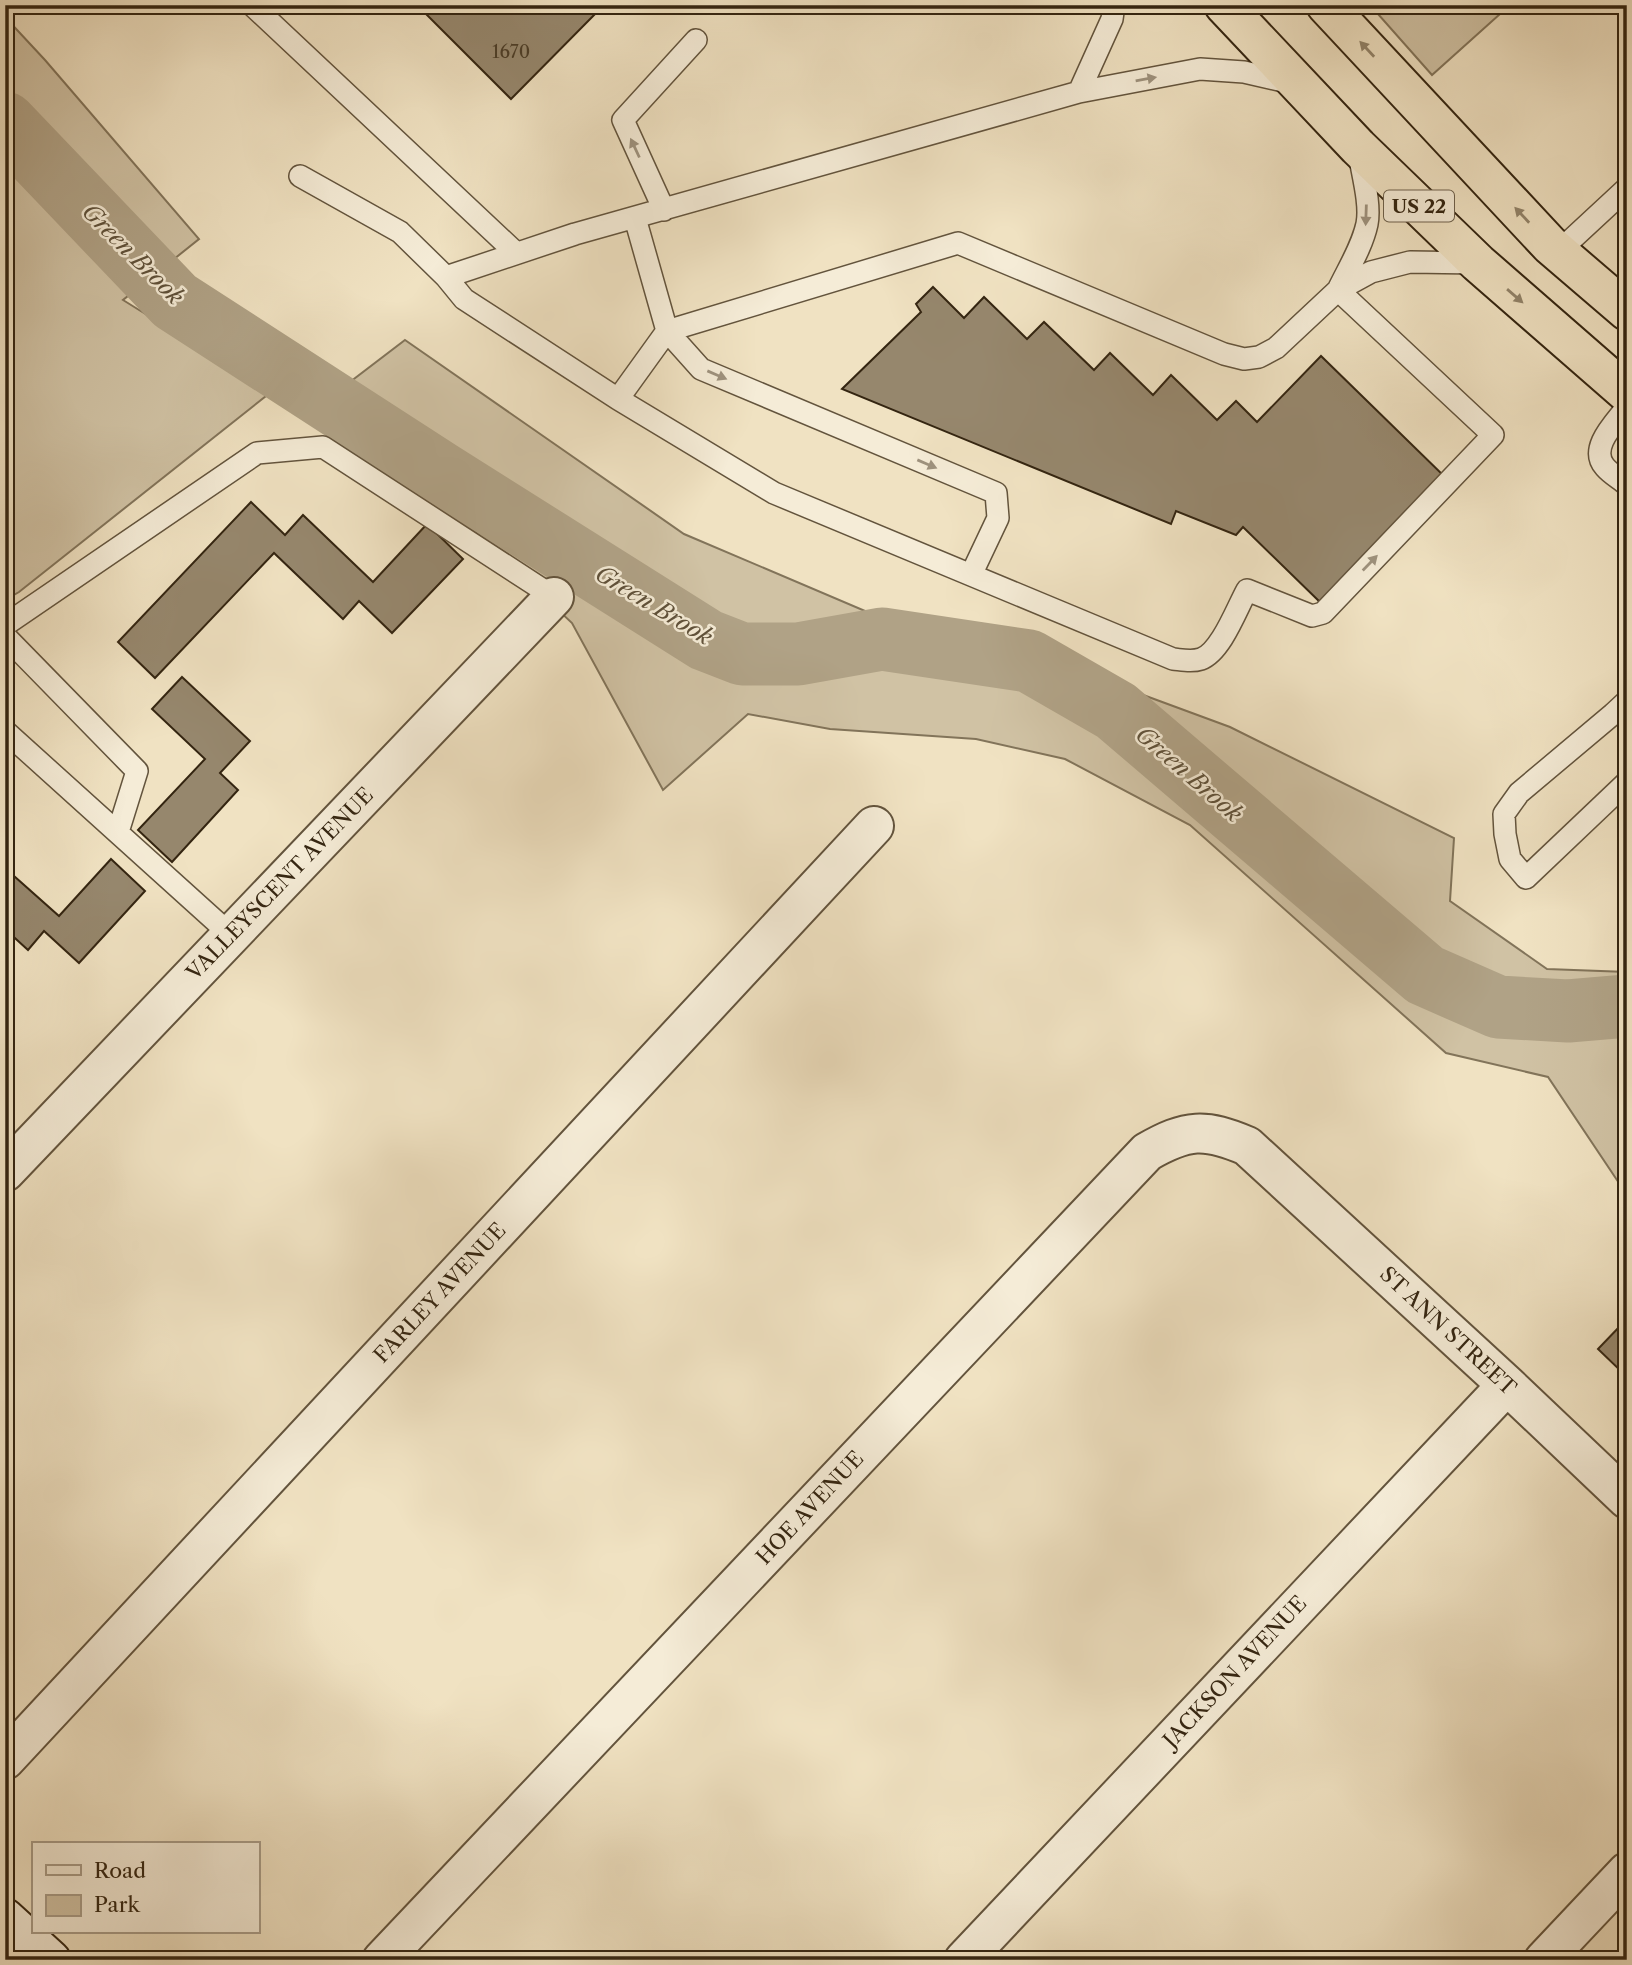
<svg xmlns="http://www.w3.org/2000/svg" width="1632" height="1965" viewBox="0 0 1632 1965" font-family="'Libre Caslon Text',serif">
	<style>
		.green { fill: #d0c2a4; stroke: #82745a; stroke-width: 2 }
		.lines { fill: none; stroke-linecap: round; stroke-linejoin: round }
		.river { stroke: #b0a286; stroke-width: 63 }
		.building { fill: #96876d; stroke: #342511; stroke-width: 2 }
		.lane-casing { stroke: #63543d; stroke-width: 24 }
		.street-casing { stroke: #63543d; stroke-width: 42 }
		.secondary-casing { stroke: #342511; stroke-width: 42 }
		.highway-casing { stroke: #342511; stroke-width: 42 }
		.lane { stroke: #f5ecd7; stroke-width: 21 }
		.street { stroke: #f5ecd7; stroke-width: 38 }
		.secondary { stroke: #f5ecd7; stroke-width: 38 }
		.highway { stroke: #f0e2c2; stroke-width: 38 }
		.oneway { fill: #92846a }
		.oneway2 { fill: #9e927e }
		.labels { text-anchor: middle; stroke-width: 5; stroke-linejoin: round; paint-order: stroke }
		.number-label { font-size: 18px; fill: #4c3e28 }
		.shield { fill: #f5ecd7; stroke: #6e614c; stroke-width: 2 }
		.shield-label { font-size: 19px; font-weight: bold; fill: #342511 }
		.street-label { font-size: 21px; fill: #342511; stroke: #f5ecd7 }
		.water-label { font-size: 23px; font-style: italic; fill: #5f513a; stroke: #f5ecd7 }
	</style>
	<rect width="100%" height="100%" fill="#f0e2c2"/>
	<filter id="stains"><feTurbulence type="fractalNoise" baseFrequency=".00286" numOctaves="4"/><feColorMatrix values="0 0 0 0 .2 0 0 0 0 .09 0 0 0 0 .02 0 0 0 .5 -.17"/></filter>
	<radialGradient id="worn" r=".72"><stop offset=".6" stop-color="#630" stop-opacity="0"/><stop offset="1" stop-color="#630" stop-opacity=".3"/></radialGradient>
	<path class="green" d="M1370 5H1510L1432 75Z
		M5 17 45 60 199 239 123 300 271 392 19 592 5 600Z
		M405 340 684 534 865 611 973 628 1108 682 1230 727 1454 838 1450 901 1547 969 1627 972V1195L1548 1077 1446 1053 1190 825 1065 759 976 739 830 729 748 714 663 790 572 623 451 509 312 411Z"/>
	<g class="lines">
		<path class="river" d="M5 123 175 301 441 473 706 640 742 654H798L882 639 1029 661 1116 711 1425 975 1498 1007 1568 1011 1627 1006"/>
	</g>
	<path class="building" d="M417 5H604L511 99Z
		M933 287 964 318 984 297 1027 339 1044 322 1094 370 1110 353 1153 395 1171 375 1217 420 1236 401 1257 422 1321 356 1446 478 1323 605 1243 527 1236 535 1176 511 1171 524 842 389 921 312 916 304Z
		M251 502 285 535 303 515 373 582 427 524 463 559 392 633 359 601 343 619 274 553 155 678 118 642Z
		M182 677 250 741 220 773 238 790 172 862 138 830 205 759 152 709Z
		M111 859 145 891 79 963 44 931 28 950 5 929V868L59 916Z
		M1623 1323 1625 1325 1627 1323V1377L1598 1349Z"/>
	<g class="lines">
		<g class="lane-casing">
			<path id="lane" d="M252 5 516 253
				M1079 92 1112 19 1114 5
				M300 176 400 232 446 277 464 299 618 399 774 493 1173 659C1183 660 1192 662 1201 659 1221 652 1237 608 1247 590L1312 616 1323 613 1493 435 1338 290
				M664 210 623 120 696 40
				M635 218 667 331 701 369 996 493 998 518 971 575
				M1558 252 1627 188
				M446 277 575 234 1079 92 1200 69 1244 72 1292 83
				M1338 290C1348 269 1362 247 1367 224 1371 204 1362 173 1359 153
				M618 399 667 331 958 243 1224 354 1244 359 1259 357 1276 348 1338 290 1371 272 1410 262 1478 263
				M1627 407C1616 422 1588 448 1605 467 1611 474 1620 479 1627 485
				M5 625 257 453 323 447 554 597
				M5 636 137 771 118 832
				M1627 701 1613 714 1519 793 1504 814 1505 834 1510 859 1526 878 1627 782
				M5 731 231 935"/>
		</g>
		<g class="street-casing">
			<path id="street" d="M5 1172 554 597
				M5 1760 874 826
				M382 1960 1147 1152C1187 1129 1205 1128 1247 1146L1507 1385 1627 1499
				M964 1960 1507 1385
				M1544 1960 1627 1872"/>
		</g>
		<g class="secondary-casing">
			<path id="secondary" d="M5 1918 51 1960"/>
		</g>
		<g class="highway-casing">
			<path id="highway" d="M1224 5 1358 147 1478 263 1627 393
				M1326 5 1550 245 1627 311"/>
		</g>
		<use href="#lane" class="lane"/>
		<use href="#street" class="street"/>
		<use href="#secondary" class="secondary"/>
		<use href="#highway" class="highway"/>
	</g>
	<defs><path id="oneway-solid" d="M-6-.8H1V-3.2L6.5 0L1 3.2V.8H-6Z" transform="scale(1.75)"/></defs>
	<g class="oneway">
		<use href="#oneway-solid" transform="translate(1367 49) rotate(-133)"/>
		<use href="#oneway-solid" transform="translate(1522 215) rotate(-133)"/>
		<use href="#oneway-solid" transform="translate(1515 296) rotate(41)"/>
	</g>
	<g class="oneway2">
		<use href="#oneway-solid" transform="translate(1146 79) rotate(-10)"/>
		<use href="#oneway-solid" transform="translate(635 148) rotate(-115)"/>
		<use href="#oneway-solid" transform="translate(1366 215) rotate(92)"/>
		<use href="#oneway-solid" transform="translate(717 375) rotate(23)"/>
		<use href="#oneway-solid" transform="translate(927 464) rotate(23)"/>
		<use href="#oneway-solid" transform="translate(1370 563) rotate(-46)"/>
	</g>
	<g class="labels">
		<g class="number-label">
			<text x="511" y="58">1670</text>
		</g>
		<rect class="shield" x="1384" y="190.5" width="70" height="31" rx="5"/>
		<g class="shield-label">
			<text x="1419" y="213">US 22</text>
		</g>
		<g class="street-label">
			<text transform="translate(280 884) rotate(-46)" y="7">VALLEYSCENT AVENUE</text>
			<text transform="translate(440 1293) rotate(-47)" y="7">FARLEY AVENUE</text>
			<text transform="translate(1448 1331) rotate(43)" y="7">ST ANN STREET</text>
			<text transform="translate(810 1508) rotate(-47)" y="7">HOE AVENUE</text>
			<text transform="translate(1235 1672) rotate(-47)" y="7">JACKSON AVENUE</text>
		</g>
		<g class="water-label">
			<text transform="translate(133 254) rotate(45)" y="8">Green Brook</text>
			<text transform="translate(654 605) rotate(31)" y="8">Green Brook</text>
			<text transform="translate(1189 774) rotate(41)" y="8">Green Brook</text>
		</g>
	</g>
	<rect width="1632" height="1965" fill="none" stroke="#f0e2c2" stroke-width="28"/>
	<rect x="7" y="7" width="1618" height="1951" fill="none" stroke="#342511" stroke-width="3.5"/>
	<rect x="14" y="14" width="1604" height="1937" fill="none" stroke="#342511" stroke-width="2"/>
	<rect x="32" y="1842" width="228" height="91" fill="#f5ecd7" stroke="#a89c88" stroke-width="2"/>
	<rect x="46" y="1865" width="35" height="10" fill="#f5ecd7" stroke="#a89c88" stroke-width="2"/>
	<text x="94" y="1878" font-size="21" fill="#342511">Road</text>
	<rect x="46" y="1895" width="35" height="21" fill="#d0c2a4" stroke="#a89c88" stroke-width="2"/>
	<text x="94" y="1912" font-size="21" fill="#342511">Park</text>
	<rect width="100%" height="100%" filter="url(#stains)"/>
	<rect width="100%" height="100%" fill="url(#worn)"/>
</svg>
